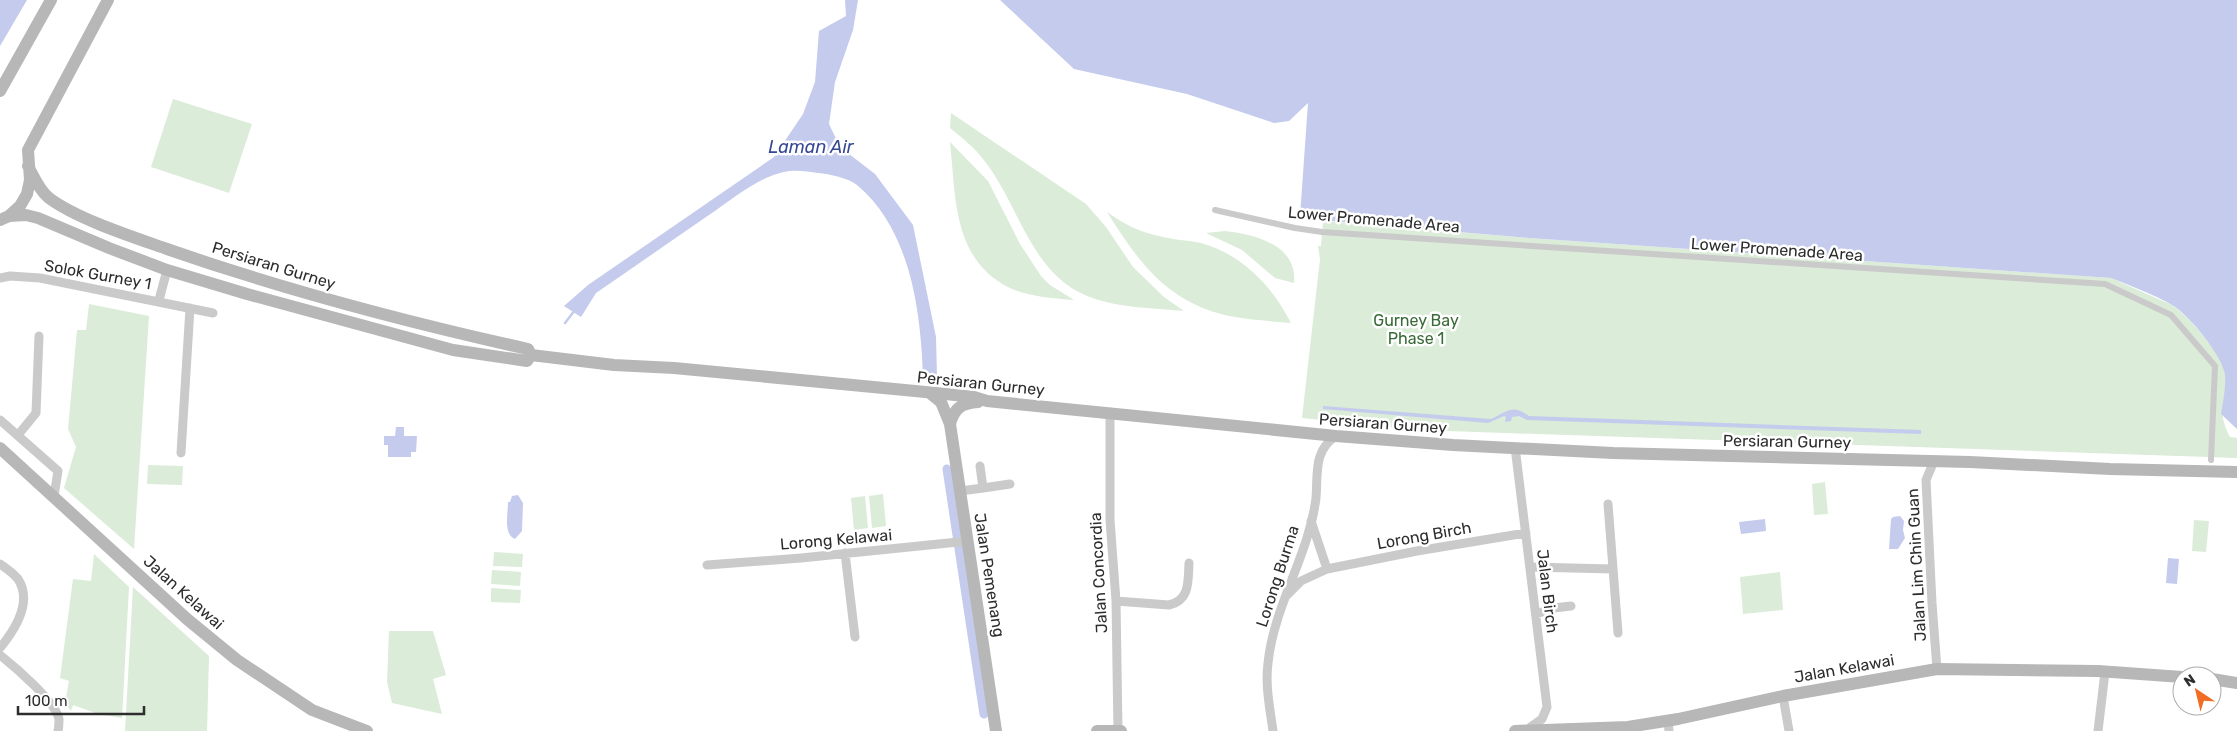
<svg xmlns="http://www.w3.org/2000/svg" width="2237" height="731" viewBox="0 0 2237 731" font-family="Rubik,sans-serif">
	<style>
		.green { fill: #dbecd9 }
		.water { fill: #c4cbed }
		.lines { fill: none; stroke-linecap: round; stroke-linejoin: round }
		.stream { stroke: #c4cbed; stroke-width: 2.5 }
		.canal { stroke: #c4cbed; stroke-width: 9 }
		.pedestrian { stroke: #cacaca; stroke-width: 6 }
		.minor { stroke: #cacaca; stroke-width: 9 }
		.secondary { stroke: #b7b7b7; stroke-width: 12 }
		.labels { text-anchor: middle; stroke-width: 5; stroke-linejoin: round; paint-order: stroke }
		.street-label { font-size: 16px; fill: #2d2d2d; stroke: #fff }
		.park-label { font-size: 16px; fill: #396b38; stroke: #fff }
		.water-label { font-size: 18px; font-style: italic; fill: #364794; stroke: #fff }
	</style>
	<rect width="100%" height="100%" fill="#fff"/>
	<path class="green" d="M173 99 252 124 229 193 151 167Z
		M951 113 1086 204 1106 227 1133 267 1164 297 1184 311C1152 308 1117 308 1087 296 1029 272 1019 203 983 159 974 147 961 137 950 128Z
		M950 142 988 181 1020 244 1041 276 1050 285 1074 300C1053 298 1030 297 1010 288 952 260 956 196 950 142Z
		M1107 212C1124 224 1139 232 1159 236 1173 240 1187 240 1201 243 1243 255 1272 286 1291 323 1271 321 1249 320 1229 316 1167 302 1139 263 1107 212Z
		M1323 221 1529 238 2111 278 2172 305C2188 316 2223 354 2225 374 2228 401 2215 409 2230 437L2237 438V458L1448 431 1407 429 1302 418 1320 259 1318 246H1321Z
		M1225 231C1254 234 1298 245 1294 283L1275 278 1242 250 1206 233Z
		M89 304 149 316 134 549 64 488 76 447 68 429 77 330H86Z
		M148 465 183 466 182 485 147 484Z
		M1825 482 1828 514 1814 515 1812 484Z
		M883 494 886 526 872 528 869 496Z
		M865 496 868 528 854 530 851 498Z
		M2194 520 2209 521 2206 552 2192 551Z
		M494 552 523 554 522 567 493 566Z
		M94 554 129 587 122 718 98 714 73 705 71 711 65 703 69 681 60 678 73 579 91 581Z
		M492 570 521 572 520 586 491 584Z
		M1780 572 1783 610 1743 614 1740 577Z
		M133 587 209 656 207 731H125Z
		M491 588 521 590 520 603 491 602Z
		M389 631H433L446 675 433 679 442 714 392 703 387 682Z"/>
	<path class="water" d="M0 0H27L0 46Z
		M845 0H858L853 30 835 82 829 124 840 147 875 174 913 225 936 337 937 378 923 377C921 313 911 230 857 185 848 178 830 174 818 173 806 171 792 169 780 173 756 179 730 201 709 215 671 241 634 267 596 293L581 317 564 306 588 285 774 157 803 114 815 82 819 31 846 16Z
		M1000 0H2237V429L2221 414C2223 401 2226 388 2225 375 2223 356 2188 314 2172 305 2153 294 2131 286 2111 278L1529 238 1318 220 1300 216 1308 103 1289 121 1274 123 1187 94 1074 69Z
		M1323 406 1491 419C1508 411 1512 404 1529 416L1921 430V434L1527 420 1519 416 1512 417 1511 421 1505 422 1506 417 1504 416 1488 423 1323 409Z
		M396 427H404V436H417L416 452H411V457H388V445H384V436H395Z
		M518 495 523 503 522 531 515 539C503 534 508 514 508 502H510L512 496Z
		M1900 516 1904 521 1903 530 1905 538 1898 549H1889L1891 519 1893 517Z
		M1765 519 1766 531 1741 534 1739 522Z
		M2168 558 2179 559 2177 584 2166 583Z"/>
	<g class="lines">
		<path class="stream" d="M565 323 575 310"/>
		<path class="canal" d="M947 469 984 714"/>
		<path class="pedestrian" d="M1215 210 1295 228 1322 232 2105 284 2171 315 2215 366 2211 460"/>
		<path class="minor" d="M0 278 10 276 40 278 213 313
			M159 300 167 270
			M1110 413V520L1116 601 1118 731
			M0 420 58 471 54 496
			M18 435 36 413 39 336
			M1515 447 1547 707 1542 719 1528 729
			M181 453 190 308
			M1934 461 1926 480 1932 603 1937 669
			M983 488 1010 484
			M960 491 983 488 980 466
			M1608 504 1618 633
			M1311 521 1327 569
			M845 553 855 637
			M0 564C6 568 13 573 18 579 33 602 14 631 0 648
			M707 565 801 558 968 541
			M1530 567 1613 569
			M1287 595 1301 581 1327 569 1417 551 1526 533
			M1116 601 1169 605C1190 600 1188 582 1189 563
			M1536 614 1554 608 1571 606
			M0 655C15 667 55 701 59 719 59 723 59 727 58 731
			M1783 696 1789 731
			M1668 720 1669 731
			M1273 731C1270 709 1265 685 1268 663 1274 605 1309 555 1316 498 1318 474 1313 451 1336 436
			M2098 731 2105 672"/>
		<path class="secondary" d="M0 91 51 0
			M28 166C34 177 39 190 49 198 77 219 133 237 167 249 285 290 406 322 528 349L531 355
			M9 216 26 215 38 218 109 248 167 270 247 294 453 350 527 361 531 355
			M0 220 9 216 20 206 27 194 30 180 28 150 108 0
			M531 355 614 365 674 368 936 393 974 397 987 401 1336 436 1453 445 1613 453 1970 462 2110 469 2237 472
			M930 393 941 402 950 424 996 731
			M950 424C954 408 962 403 978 402
			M0 448 187 619 237 660 312 710 367 731
			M2212 679 2237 683
			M1097 731H1121
			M1515 731 1628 727 1678 719 1783 696 1937 669 2098 671 2182 677"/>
	</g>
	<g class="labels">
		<g class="street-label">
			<text transform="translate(1374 219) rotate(5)" y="6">Lower Promenade Area</text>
			<text transform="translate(1777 249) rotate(4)" y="6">Lower Promenade Area</text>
			<text transform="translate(274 265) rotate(17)" y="6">Persiaran Gurney</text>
			<text transform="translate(98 274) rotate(10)" y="6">Solok Gurney 1</text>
			<text transform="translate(981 383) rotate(6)" y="6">Persiaran Gurney</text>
			<text transform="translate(1383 423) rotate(4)" y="6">Persiaran Gurney</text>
			<text transform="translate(1787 441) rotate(1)" y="6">Persiaran Gurney</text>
			<text transform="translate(1424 535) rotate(-10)" y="6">Lorong Birch</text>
			<text transform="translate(836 539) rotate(-5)" y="6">Lorong Kelawai</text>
			<text transform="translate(1916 565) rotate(-93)" y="6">Jalan Lim Chin Guan</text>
			<text transform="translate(1098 573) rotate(-93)" y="6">Jalan Concordia</text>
			<text transform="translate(990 575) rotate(81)" y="6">Jalan Pemenang</text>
			<text transform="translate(1277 576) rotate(-72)" y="6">Lorong Burma</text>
			<text transform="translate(1548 591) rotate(83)" y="6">Jalan Birch</text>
			<text transform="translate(184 592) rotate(42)" y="6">Jalan Kelawai</text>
			<text transform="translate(1844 668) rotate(-10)" y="6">Jalan Kelawai</text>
		</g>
		<g class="park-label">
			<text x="1416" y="326">Gurney Bay<tspan x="1416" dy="18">Phase 1</tspan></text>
		</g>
		<g class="water-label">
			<text x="811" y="153">Laman Air</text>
		</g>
	</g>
	<g transform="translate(2197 691) rotate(325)"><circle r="24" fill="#ffffff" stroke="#ababab"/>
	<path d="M0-4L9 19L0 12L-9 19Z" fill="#f06d23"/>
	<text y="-8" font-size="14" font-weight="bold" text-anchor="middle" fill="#2d2d2d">N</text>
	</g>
	<path d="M18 706v8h126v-8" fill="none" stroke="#2d2d2d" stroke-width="2.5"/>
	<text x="25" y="706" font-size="15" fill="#2d2d2d" stroke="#ffffff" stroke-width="4" paint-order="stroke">100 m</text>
</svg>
